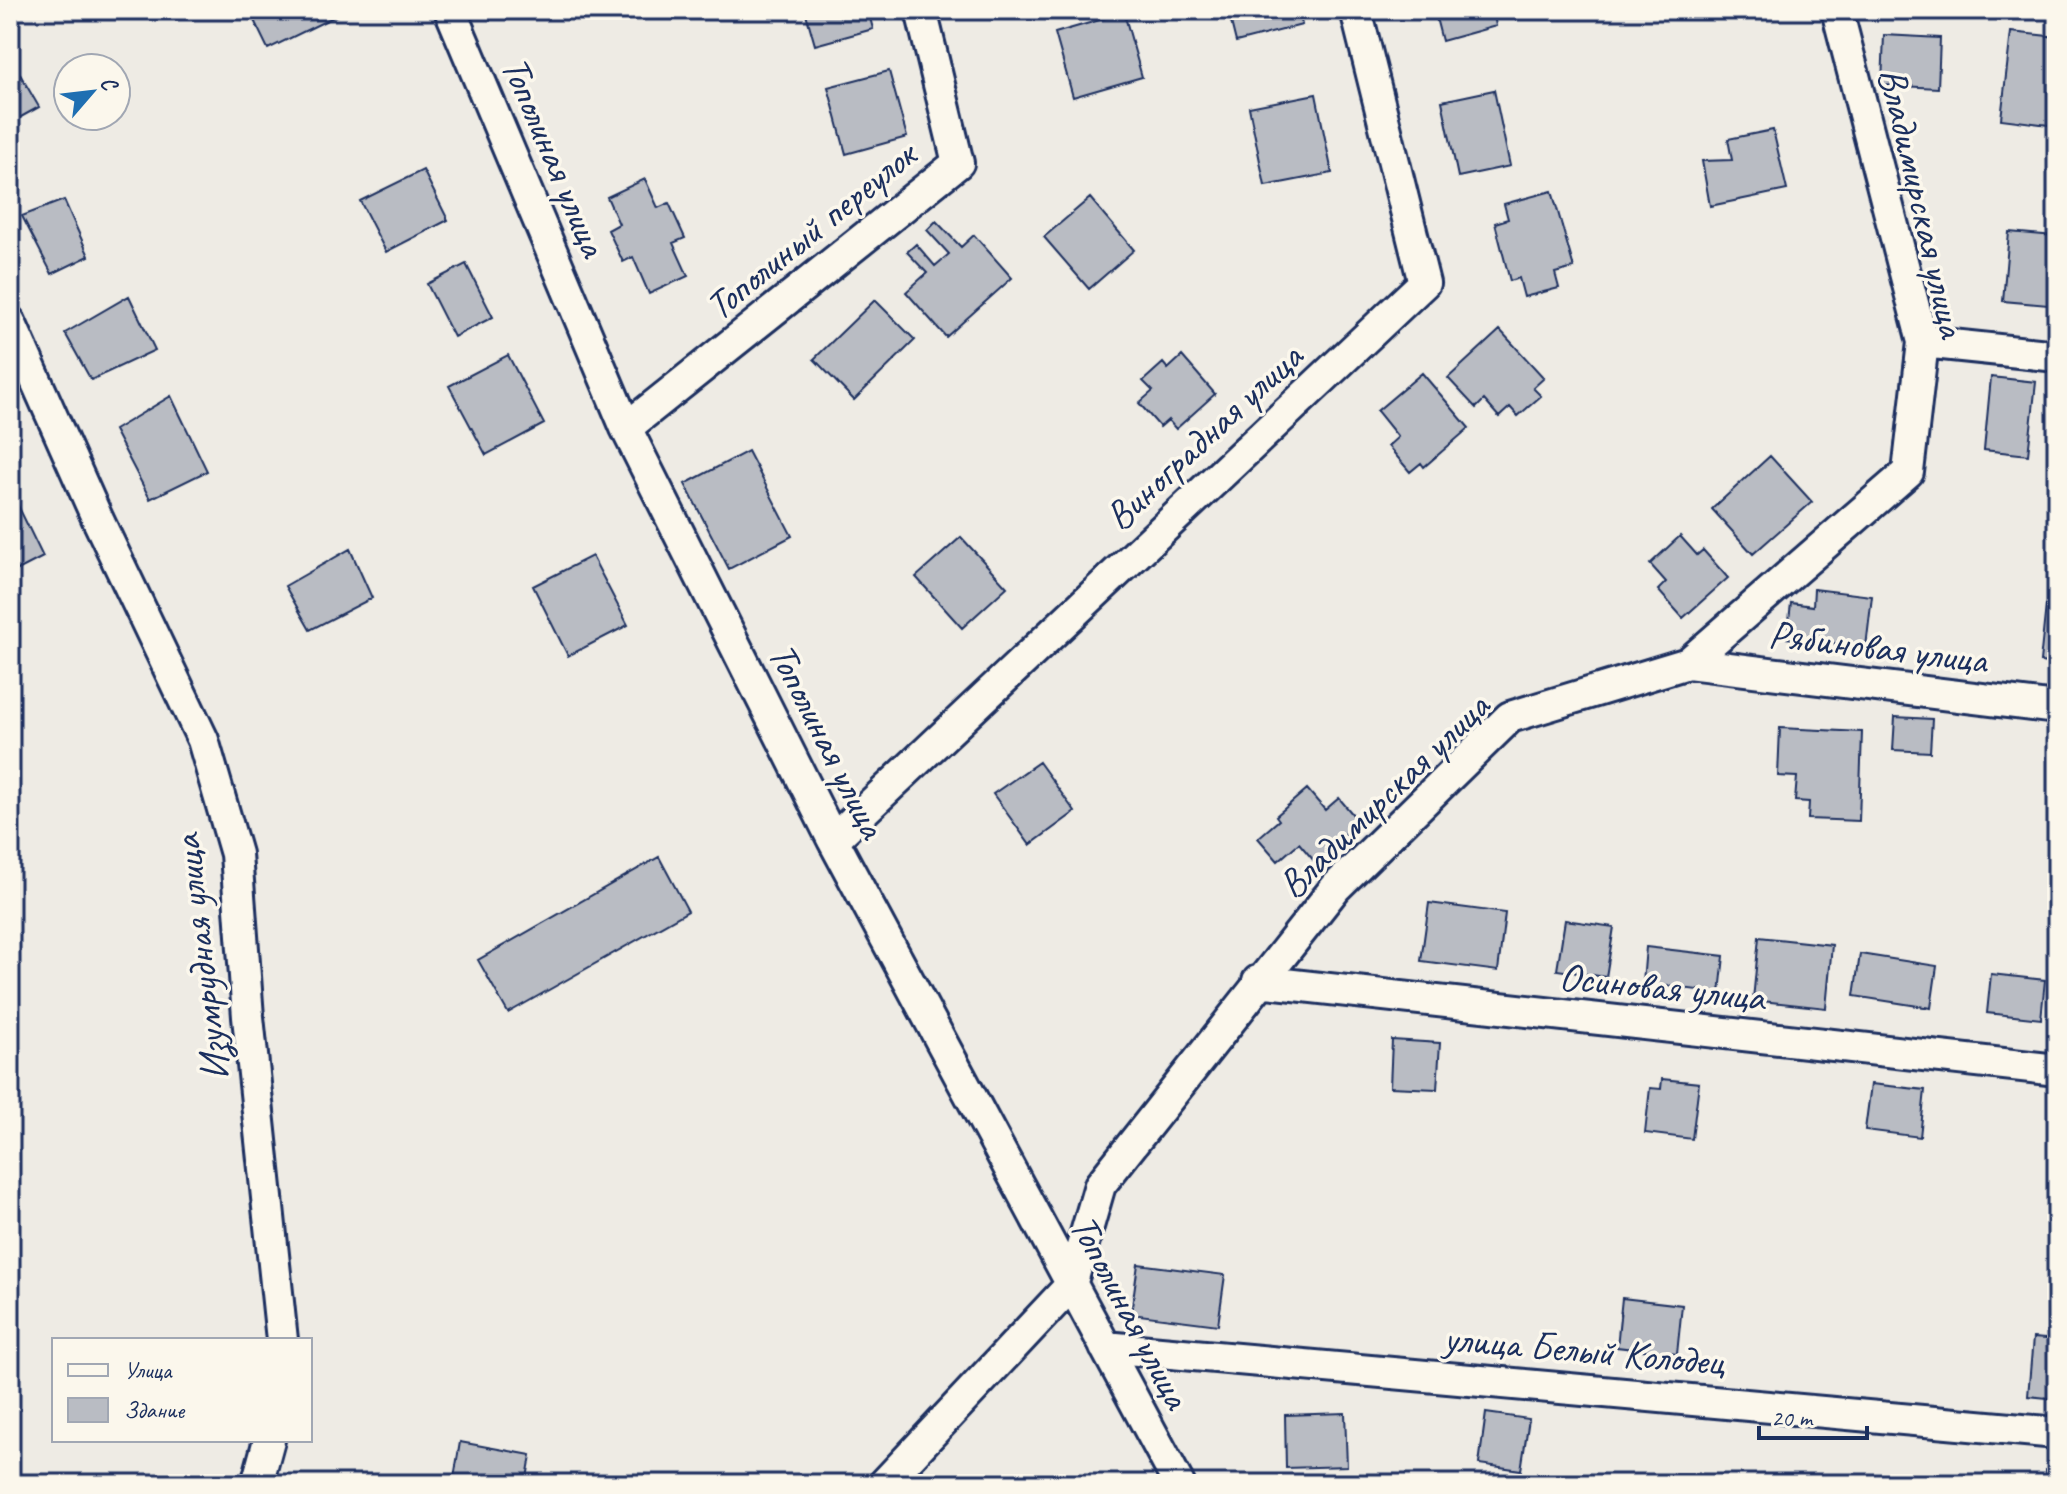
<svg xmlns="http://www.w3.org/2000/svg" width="2067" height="1494" viewBox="0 0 2067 1494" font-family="Caveat,sans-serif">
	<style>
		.building { fill: #b9bcc3; stroke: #1b2f5e; stroke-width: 2 }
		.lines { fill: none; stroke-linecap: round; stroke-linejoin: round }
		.minor-casing { stroke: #1b2f5e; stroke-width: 36 }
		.minor { stroke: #fbf7ec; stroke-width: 30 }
		.labels { text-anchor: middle; stroke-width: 7; stroke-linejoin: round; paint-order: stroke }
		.street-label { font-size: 40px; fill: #1b2f5e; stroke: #fbf7ec }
	</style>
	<rect width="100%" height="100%" fill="#eeebe4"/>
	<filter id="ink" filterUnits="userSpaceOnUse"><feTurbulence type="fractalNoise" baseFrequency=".0125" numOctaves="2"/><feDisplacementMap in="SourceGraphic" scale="16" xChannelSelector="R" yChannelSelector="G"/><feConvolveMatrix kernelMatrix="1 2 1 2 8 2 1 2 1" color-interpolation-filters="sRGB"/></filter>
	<g filter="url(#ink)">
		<path class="building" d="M249 10H348L268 49Z
			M805 10H868L873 29 815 45Z
			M1228 10H1299L1302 25 1236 42Z
			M1434 10H1506V12L1494 15 1496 26 1442 41Z
			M1124 13 1142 77 1073 97 1055 33Z
			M2011 32 2057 37V126L2001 119Z
			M1884 35 1940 38 1938 88 1882 85Z
			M10 57 39 107 10 123Z
			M889 71 907 137 846 154 828 87Z
			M1494 90 1510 166 1458 177 1442 101Z
			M1316 94 1332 173 1265 186 1249 107Z
			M1773 130 1787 190 1710 206 1702 161 1732 160 1728 139Z
			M423 170 448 220 386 252 360 201Z
			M645 179 658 208 669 203 685 238 673 243 688 276 649 294 633 257 623 262 608 230 619 224 607 197Z
			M1552 191 1574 268 1555 273 1559 288 1524 297 1519 278 1510 281 1495 223 1508 219 1504 204Z
			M1090 198 1134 250 1089 289 1044 237Z
			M64 200 89 256 52 274 22 216Z
			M936 221 961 247 974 235 1012 278 946 337 906 292 927 273 907 252 916 244 935 266 949 254 927 230Z
			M2009 232 2055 236 2048 305 2003 301Z
			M466 264 493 317 454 337 427 284Z
			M129 296 155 350 91 380 65 333Z
			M875 300 915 340 854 400 814 359Z
			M1500 330 1544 378 1533 388 1541 396 1518 416 1510 407 1499 417 1484 400 1476 408 1448 378Z
			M508 355 544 424 486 455 449 386Z
			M1182 356 1215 394 1176 429 1168 420 1160 427 1139 403 1153 391 1143 381 1163 363 1168 369Z
			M1422 373 1469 428 1424 467 1421 463 1410 472 1388 446 1398 437 1377 411Z
			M1991 377 2036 382 2028 455 1984 450Z
			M171 396 207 471 150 499 114 430Z
			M748 451 792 536 729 569 685 484Z
			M1770 456 1812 502 1753 554 1712 509Z
			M10 489 43 557 10 574Z
			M1680 536 1697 555 1703 550 1728 578 1683 618 1658 590 1666 582 1650 564Z
			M961 537 1007 587 962 628 916 577Z
			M350 549 372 598 310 630 285 586Z
			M592 556 628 625 568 656 533 586Z
			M1814 589 1872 596 1866 647 1787 638 1791 603 1813 606Z
			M2046 605 2057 606V664L2040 662Z
			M1895 717 1932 719 1930 752 1893 750Z
			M1780 728 1862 732 1859 821 1808 819 1809 802 1795 801 1797 777 1778 776Z
			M1039 762 1075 812 1030 845 993 794Z
			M1307 789 1325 810 1339 798 1359 822 1344 835 1350 842 1320 868 1299 843 1278 861 1258 838 1279 820 1276 816Z
			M659 857 688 911 508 1013 478 960Z
			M1429 903 1505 913 1498 971 1421 961Z
			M1565 920 1614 927 1606 977 1557 970Z
			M1759 937 1832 945 1826 1008 1753 1000Z
			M1646 947 1724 956 1720 993 1643 983Z
			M1860 954 1937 966 1931 1008 1854 996Z
			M1991 974 2045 980 2041 1019 1987 1013Z
			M1392 1040 1440 1043 1437 1089 1390 1087Z
			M1662 1079 1699 1083 1692 1139 1645 1133 1650 1088 1661 1089Z
			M1871 1084 1925 1090 1920 1137 1865 1130Z
			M1138 1264 1225 1275 1218 1325 1131 1314Z
			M1622 1298 1682 1305 1677 1354 1617 1347Z
			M2033 1338 2057 1340V1399L2028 1396Z
			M1345 1413 1347 1466 1286 1468 1285 1415Z
			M1486 1413 1529 1419 1521 1470 1479 1464Z
			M460 1442 531 1455 526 1484H453Z
			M2057 1469V1484H2046L2045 1470Z"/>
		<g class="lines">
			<g class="minor-casing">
				<path id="minor" d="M450 10 626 428 833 840 1179 1484
					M10 322 98 520 203 740 236 854 248 1017 282 1340
					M1923 342 2057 356
					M626 428 958 163 921 10
					M1688 663 2057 708
					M833 840 1424 283 1356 10
					M1258 981 2057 1070
					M1105 1347 2057 1433
					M257 1484 269 1440
					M884 1484 1071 1285 1100 1185 1336 887 1510 717 1688 663 1908 472 1923 342 1837 10"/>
			</g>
			<use href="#minor" class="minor"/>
		</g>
	</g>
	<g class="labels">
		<g class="street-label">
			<text transform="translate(555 156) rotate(67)" y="14">Тополиная улица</text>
			<text transform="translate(1923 202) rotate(77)" y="14">Владимирская улица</text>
			<text transform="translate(810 230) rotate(-39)" y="14">Тополиный переулок</text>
			<text transform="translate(1203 436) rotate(-43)" y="14">Виноградная улица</text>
			<text transform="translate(1878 646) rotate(7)" y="14">Рябиновая улица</text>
			<text transform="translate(828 740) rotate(63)" y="14">Тополиная улица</text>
			<text transform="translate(1383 795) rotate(-44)" y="14">Владимирская улица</text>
			<text transform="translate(200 958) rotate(-97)" y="14">Изумрудная улица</text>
			<text transform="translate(1662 986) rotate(6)" y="14">Осиновая улица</text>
			<text transform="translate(1131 1311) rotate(62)" y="14">Тополиная улица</text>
			<text transform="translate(1584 1349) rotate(5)" y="14">улица Белый Колодец</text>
		</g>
	</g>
	<rect width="2067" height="1494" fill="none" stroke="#fbf7ec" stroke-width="40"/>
	<rect x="20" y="20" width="2027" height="1454" fill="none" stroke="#1b2f5e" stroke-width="3" filter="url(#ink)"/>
	<rect x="52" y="1338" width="260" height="104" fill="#fbf7ec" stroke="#a1a7b3" stroke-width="2"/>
	<rect x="68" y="1364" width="40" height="12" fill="#fbf7ec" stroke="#a1a7b3" stroke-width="2"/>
	<text x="124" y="1378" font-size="24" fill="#1b2f5e">Улица</text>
	<rect x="68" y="1398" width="40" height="24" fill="#b9bcc3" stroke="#a1a7b3" stroke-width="2"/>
	<text x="124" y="1418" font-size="24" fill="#1b2f5e">Здание</text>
	<g transform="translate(92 92) rotate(62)"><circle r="38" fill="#fbf7ec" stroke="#a1a7b3" stroke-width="2"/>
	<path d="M0-6L14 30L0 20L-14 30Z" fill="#1f6fb2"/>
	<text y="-12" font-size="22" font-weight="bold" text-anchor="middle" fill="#1b2f5e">С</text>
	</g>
	<path d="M1759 1426v12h108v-12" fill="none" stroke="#1b2f5e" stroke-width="4"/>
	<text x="1771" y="1426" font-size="24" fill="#1b2f5e" stroke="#fbf7ec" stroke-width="6" paint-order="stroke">20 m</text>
</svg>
